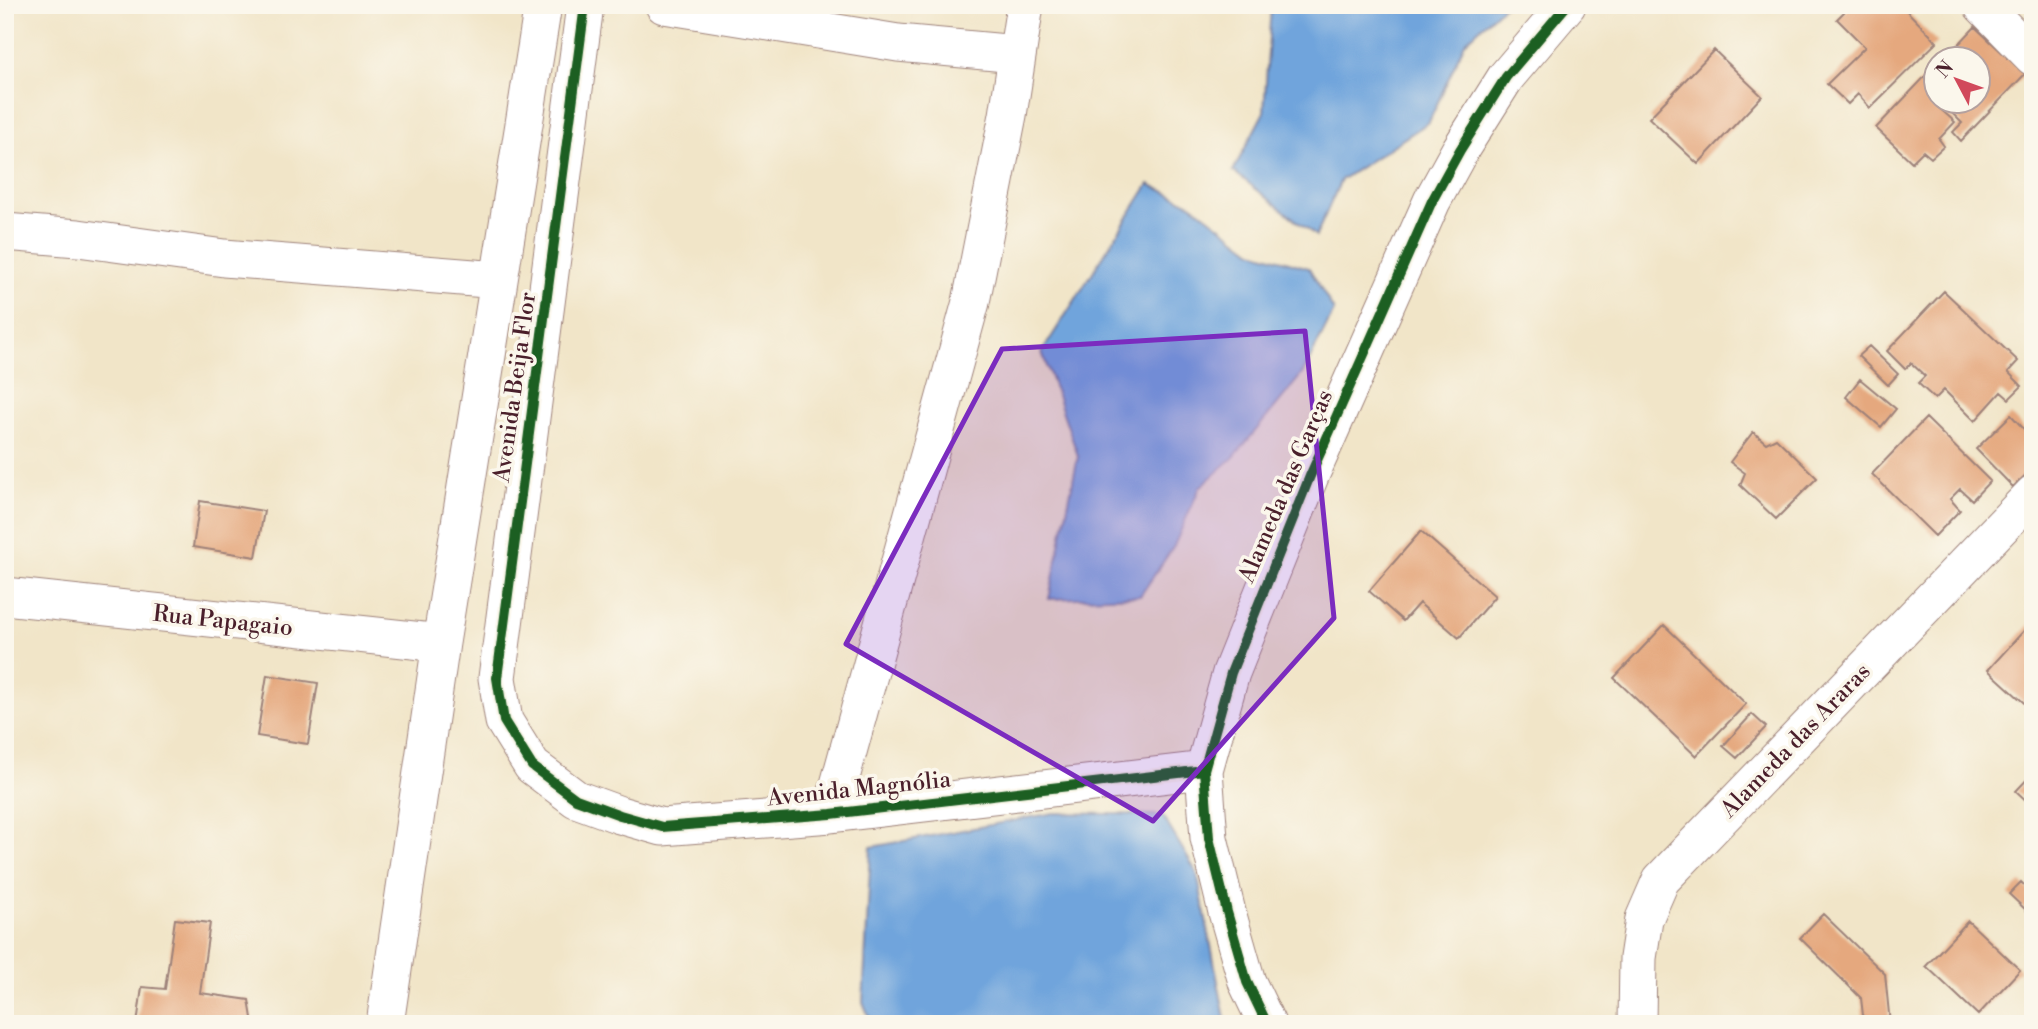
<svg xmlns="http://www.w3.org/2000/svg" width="2038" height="1029" viewBox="0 0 2038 1029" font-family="'Libre Bodoni',serif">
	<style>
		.water { fill: #70a4dc; stroke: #5d6284; stroke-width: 2 }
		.building { fill: #e5a87e }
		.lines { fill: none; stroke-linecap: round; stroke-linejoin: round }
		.minor-casing { stroke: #9e827a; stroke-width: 39 }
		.minor { stroke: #fff; stroke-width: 37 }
		.cycleway-casing { stroke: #fbf7ec; stroke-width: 15 }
		.cycleway { stroke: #1b5e20; stroke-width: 10 }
		.marked { fill: #7b2cbf; fill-opacity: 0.2; stroke: #7b2cbf; stroke-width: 5; stroke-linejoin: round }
		.labels { text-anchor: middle; stroke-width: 7; stroke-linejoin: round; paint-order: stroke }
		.street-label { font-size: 23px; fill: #4a1f2b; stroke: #fbf7ec }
	</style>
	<rect width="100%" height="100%" fill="#fbf7ec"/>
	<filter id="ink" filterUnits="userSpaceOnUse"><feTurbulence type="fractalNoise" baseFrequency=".0143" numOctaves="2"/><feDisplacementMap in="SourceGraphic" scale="14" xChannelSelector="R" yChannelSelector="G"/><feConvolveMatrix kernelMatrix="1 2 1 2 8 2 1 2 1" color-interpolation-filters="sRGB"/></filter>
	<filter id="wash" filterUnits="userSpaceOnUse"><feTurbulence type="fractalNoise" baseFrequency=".00686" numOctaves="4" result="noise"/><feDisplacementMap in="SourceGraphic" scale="28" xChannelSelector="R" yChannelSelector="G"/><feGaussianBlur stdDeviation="1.57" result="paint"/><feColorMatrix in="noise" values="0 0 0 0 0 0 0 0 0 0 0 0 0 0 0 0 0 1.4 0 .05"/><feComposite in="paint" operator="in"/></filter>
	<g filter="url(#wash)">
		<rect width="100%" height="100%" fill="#f1e5c8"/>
		<path class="water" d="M1271 5H1505L1465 42 1429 122 1341 180 1316 236 1233 171 1264 112Z
			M1149 184 1191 204 1253 251 1309 268 1334 311 1303 373 1234 457 1200 487 1174 546 1140 596 1049 599 1078 456 1042 352Z
			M1054 813 1162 815 1197 873 1225 1018 1219 1024H872L863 1002 871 847Z"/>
		<g id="blocks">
			<path class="building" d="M1851 5H1901L1937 42 1870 108 1858 94 1848 104 1827 84 1865 47 1837 19Z
				M1975 27 2025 74 1961 141 1953 132 1962 123 1947 108 1954 102H1979V75L1981 73 1979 71V60H1967L1955 48Z
				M1714 50 1762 96 1698 164 1649 118Z
				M1937 64V102H1942L1938 107 1955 122 1939 139 1944 146 1931 158 1923 151 1912 162 1876 128Z
				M1944 291 2018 361 2008 372 2022 386 2009 399 2001 392 1975 421 1944 390 1935 399 1918 383 1925 376 1911 363 1905 369 1887 351Z
				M1869 346 1898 374 1888 385 1858 356Z
				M1860 379 1896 409 1881 427 1846 397Z
				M2011 415 2033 439V468L2013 487 1976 449Z
				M1926 418 1990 481 1972 500 1960 489 1950 499 1960 510 1935 536 1872 474Z
				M1753 432 1766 443 1776 438 1817 478 1776 519 1740 485 1745 473 1730 462Z
				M200 501 264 511 256 557 193 547Z
				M1421 531 1495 596 1459 638 1419 603 1403 621 1369 591Z
				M1664 625 1746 704 1696 756 1614 678Z
				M2029 625 2033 628V711L1988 670Z
				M267 675 318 683 308 744 257 736Z
				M1752 714 1766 727 1737 758 1723 746Z
				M2033 773V807L2016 791Z
				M2021 882 2033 894V903L2026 910 2009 894Z
				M1823 914 1885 974 1890 1024H1864L1861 998 1800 938Z
				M175 919 210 923 200 993 249 1000 253 1024H137L142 987 165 989Z
				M1968 921 2020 970 1978 1015 1926 966Z"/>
		</g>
	</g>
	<g filter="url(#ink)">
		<use href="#blocks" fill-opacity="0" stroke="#9e827a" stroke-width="2"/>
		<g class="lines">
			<g class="minor-casing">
				<path id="minor" d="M585 5 497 678 504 721 532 766 576 799 620 815 662 827 831 814 1204 770
					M664 5 898 43 1017 54
					M1982 5 2033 57
					M5 232 78 238 224 258 499 280
					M5 596 441 643
					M831 814 971 302 1008 115 1025 5
					M385 1024 441 643 543 5
					M1267 1024 1247 982 1227 912 1209 838 1204 770 1231 673 1310 476 1432 201 1460 150 1506 77 1567 5
					M1637 1024 1638 958 1644 919 1661 880 2033 494"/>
			</g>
			<use href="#minor" class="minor"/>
			<g class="cycleway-casing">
				<path id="cycleway" d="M585 5 497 678 504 721 532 766 576 799 620 815 662 827 831 814 1204 770
					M1267 1024 1247 982 1227 912 1209 838 1204 770 1231 673 1310 476 1432 201 1460 150 1506 77 1567 5"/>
			</g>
			<use href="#cycleway" class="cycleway"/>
		</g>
	</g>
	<path class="marked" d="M1305 331 1334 618 1153 821 846 644 1002 349Z"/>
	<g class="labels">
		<g class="street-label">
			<text transform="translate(514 387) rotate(-82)" y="8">Avenida Beija Flor</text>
			<text transform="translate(1285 486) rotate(-67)" y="8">Alameda das Garças</text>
			<text transform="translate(223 620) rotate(6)" y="8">Rua Papagaio</text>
			<text transform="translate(1795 740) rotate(-46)" y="8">Alameda das Araras</text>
			<text transform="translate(859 788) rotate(-6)" y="8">Avenida Magnólia</text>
		</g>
	</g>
	<rect width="2038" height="1029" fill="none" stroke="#fbf7ec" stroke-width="28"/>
	<g transform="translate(1957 80) rotate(311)"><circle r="33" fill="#fbf7ec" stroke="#b4a19f" stroke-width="2"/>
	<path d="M0-5L12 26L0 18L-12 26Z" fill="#d1495b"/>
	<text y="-10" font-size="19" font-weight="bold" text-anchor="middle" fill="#4a1f2b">N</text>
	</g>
</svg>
